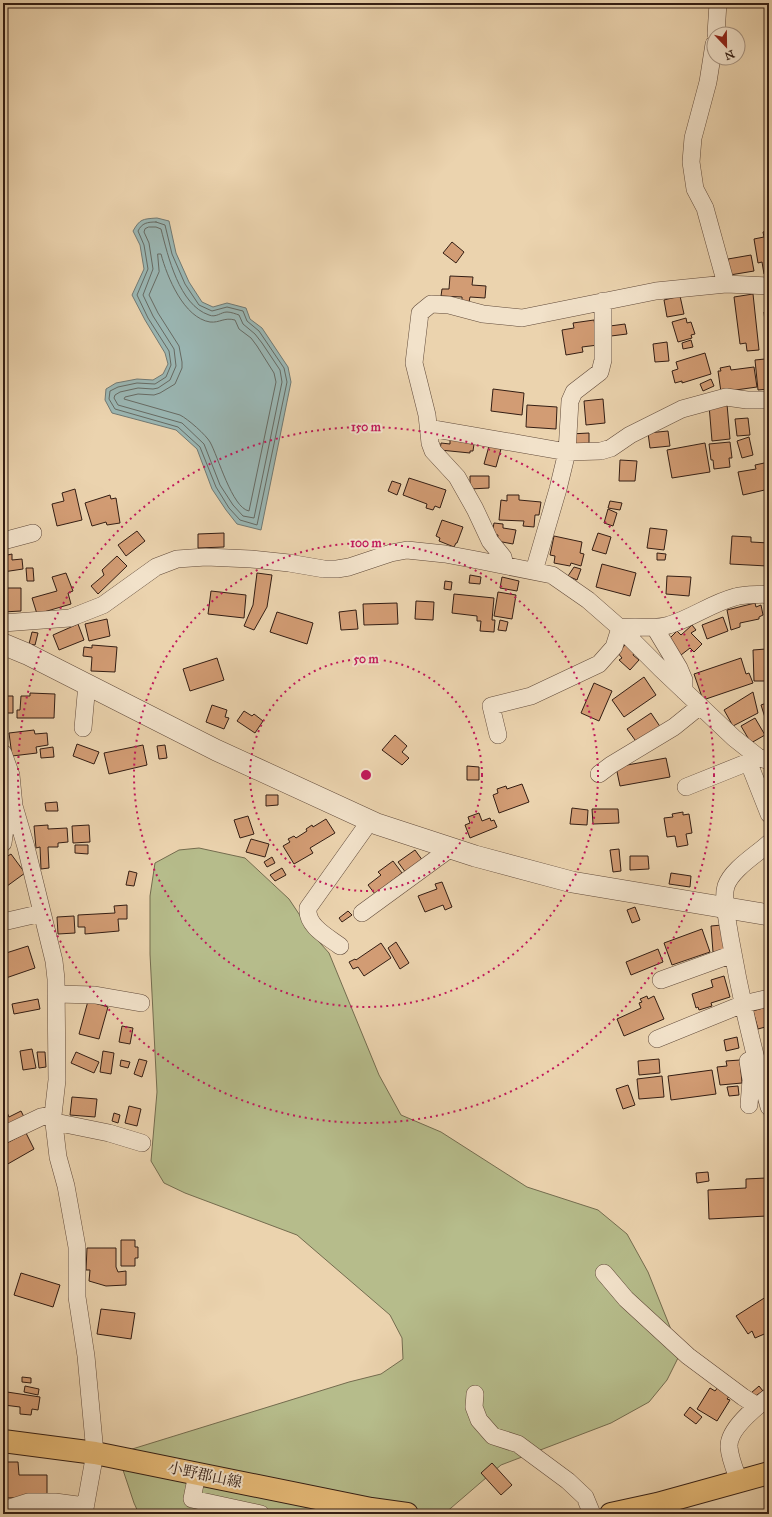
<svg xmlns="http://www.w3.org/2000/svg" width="772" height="1517" viewBox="0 0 772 1517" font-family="'IM FELL Great Primer','Noto Serif JP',serif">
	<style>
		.green { fill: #b6bc8b; stroke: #746c4f }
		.water { fill: #9ab6b3; stroke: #717973 }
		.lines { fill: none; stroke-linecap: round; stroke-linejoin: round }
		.shore { stroke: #666a63; stroke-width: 1 }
		.building { fill: #d29c74; stroke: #331d13 }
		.minor-casing { stroke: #614a3a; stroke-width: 18 }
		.tertiary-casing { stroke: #614a3a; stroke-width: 22 }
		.primary-casing { stroke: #331d13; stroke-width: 24 }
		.minor { stroke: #f2e2ca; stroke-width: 17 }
		.tertiary { stroke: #f2e2ca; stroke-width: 21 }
		.primary { stroke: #e6ba77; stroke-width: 22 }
		.ring { fill: none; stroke: #c2185b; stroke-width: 2; stroke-dasharray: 2 4 }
		.labels { text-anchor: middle; stroke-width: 4; stroke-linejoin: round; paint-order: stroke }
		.street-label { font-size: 15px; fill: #331d13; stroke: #f2e2ca }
		.centre { fill: #c2185b; stroke: #f2e2ca; stroke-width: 2 }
		.ring-label { font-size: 12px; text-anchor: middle; font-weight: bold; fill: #c2185b; stroke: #f2e2ca; stroke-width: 4; stroke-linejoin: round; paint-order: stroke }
	</style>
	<rect width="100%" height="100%" fill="#ebd3ae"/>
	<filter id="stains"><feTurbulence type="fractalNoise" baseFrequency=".005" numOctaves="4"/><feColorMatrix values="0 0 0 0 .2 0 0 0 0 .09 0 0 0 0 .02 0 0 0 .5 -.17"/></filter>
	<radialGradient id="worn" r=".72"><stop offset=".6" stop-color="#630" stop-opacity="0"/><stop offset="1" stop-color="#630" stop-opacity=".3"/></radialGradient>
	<path class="green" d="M199 848 245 858 289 899 313 935 329 953 379 1075 401 1115 441 1132 527 1187 598 1210 627 1234 648 1272 670 1327 679 1356 667 1380 649 1402 611 1423 501 1465 444 1514H139L134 1503 122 1467 129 1450 349 1382 381 1374 403 1359 402 1338 390 1315 297 1235 185 1193 164 1183 151 1161 157 1092 150 954V896L155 863 179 850Z"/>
	<path class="water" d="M157 218 169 221 176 253 189 282 202 302 213 307 227 303 246 308 250 319 262 328 288 367 291 382 261 530 237 524 226 510 212 489 197 449 176 430 112 413 105 400 106 389 116 383 137 379 153 380 163 374 168 364 165 353 145 320 132 295 144 269 140 245 133 231C140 219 142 219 157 218Z"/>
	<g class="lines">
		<path class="shore" d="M156 222 165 225 172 254 185 284 199 305 212 311 227 307 243 311 247 321 259 331 284 368 287 382 257 525 240 520 229 508 216 487 200 447 178 427 115 409 109 399 110 391 118 387 137 383 155 384 166 377 171 365 169 351 148 318 137 295 148 269 144 245 138 231C142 223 147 222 156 222Z
			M149 227H156L161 229C168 256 179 305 209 315 216 318 221 312 227 312 231 312 236 314 239 315L243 324 255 334 262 343 280 370 282 382 254 518 243 516 233 505 220 485 204 444 182 423 118 405 114 398 115 395 120 392 138 388 153 389 158 388 170 380 176 366 174 349 153 316 143 295 153 269 149 243 144 232 145 229Z
			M158 254H161C167 277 184 318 210 322 220 323 224 317 235 320L239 329 251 338 257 346 274 373 276 382 249 511C232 508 218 456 210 442 206 435 188 419 180 415L124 399 125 397 138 394 154 395 160 393 175 384 182 368V362L179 346 158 313 149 295 159 272Z"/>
	</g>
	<path class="building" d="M769 230V273L764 274 762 262 758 263 754 239 764 237 763 232Z
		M452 242 464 252 456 263 443 253Z
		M751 255 754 271 730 275 728 259Z
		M450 276 473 277 472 285 486 286 485 298 470 297 469 302H462V297L441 296 442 289H449Z
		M753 294 759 350 747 351 746 343 740 344 734 297Z
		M680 296 684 314 667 317 664 300Z
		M769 310V340L767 341 764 312Z
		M686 318 687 323 691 322 695 334 691 335 692 338 678 342 672 322Z
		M594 320 598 345 582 347 583 352 566 355 562 330 574 328 573 323Z
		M625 324 627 334 611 336 610 326Z
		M691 340 693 347 683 349 682 343Z
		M667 342 669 361 655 362 653 344Z
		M705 353 711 374 682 383V381L675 383 672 371 678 369 676 362Z
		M765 359 769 389 758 390 755 360Z
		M730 366 731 370 754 367 757 387 721 392 718 371H721L720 368Z
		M711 379 714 386 703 391 700 384Z
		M493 389 524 393 522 415 491 411Z
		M603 399 605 423 586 425 584 401Z
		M727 404 730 439 712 441 709 405Z
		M527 405 557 407 556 429 526 427Z
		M748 418 750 435 737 436 735 419Z
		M668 431 670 446 650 448 648 433Z
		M589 433V445L571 446 570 434Z
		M749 437 753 455 742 458 737 441Z
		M450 438 474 444 473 451H470V453L440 450 441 443 450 444Z
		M730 442 732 458H729L730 467 714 469 713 460H711L709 444Z
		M705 443 710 472 672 478 667 450Z
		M489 446 501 449 496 467 484 464Z
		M620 460 637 461 635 481H619Z
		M769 462V489L743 495 738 472 756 469 755 465Z
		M470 476H489V488L470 489Z
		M409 478 446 490 440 508 435 506 433 510 426 508 427 504 403 495Z
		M392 481 401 484 397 495 388 491Z
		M75 489 82 520 57 526 52 504 64 501 62 493Z
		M110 495 111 499 116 498 120 523 107 525 106 522 92 526 85 503Z
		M507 495H519V500L541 502 539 515H535L534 527 523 526 524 521 499 520 501 500 507 501Z
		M610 501 622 503 620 510 608 508Z
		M608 509 617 513 613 526 604 523Z
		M442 520 463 527 457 543H456L454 547 439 541 440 538 436 536Z
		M494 523 503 524V528L516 530 513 544 497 541 498 535 492 534Z
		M650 528 667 530 664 550 647 548Z
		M137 531 145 541 126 556 118 545Z
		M224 533V547L198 548V534Z
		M598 533 611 537 606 554 592 550Z
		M554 536 582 542 580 553 584 554 581 566 571 563 570 566 554 563 555 556 550 555Z
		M732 536 751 537V542L769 543V562H767V566L730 564Z
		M657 553 666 554 665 560H657Z
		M12 554V560L22 559 23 569 3 572V556Z
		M117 556 127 566 98 594 91 586 104 575 102 570Z
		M602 564 636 573 630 596 596 587Z
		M574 567 581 569 577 580 568 576Z
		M26 568H33L34 581H27Z
		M66 573 73 591 68 593 71 604 37 614 32 598 57 591 52 577Z
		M257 573 272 575 267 607 254 630 244 626 253 605Z
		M470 575 481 577 480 584 469 583Z
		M667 576 691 577 689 596 666 594Z
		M502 577 519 581 517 591 500 588Z
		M445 581 452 582 451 590 444 589Z
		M3 588H21V611L3 612Z
		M211 591 246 595 244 618 208 614Z
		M498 592 516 595 512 619 494 616Z
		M454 594 494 598 492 620H495L494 632 480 631 481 621H477V616L452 613Z
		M416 601 434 602 433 620 415 619Z
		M397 603 398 624 364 625 363 604Z
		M755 603 756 607 761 605 763 615 759 617V619L740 623V627L731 630 727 610Z
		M356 610 358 629 341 630 339 612Z
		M277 612 313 623 307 644 270 632Z
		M723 617 728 631 707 639 702 625Z
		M107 619 110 636 89 641 85 624Z
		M500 620 508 622 506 631 498 630Z
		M78 624 84 640 59 650 53 635Z
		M692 625 696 630 691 633 702 644 694 652 690 648 681 655 668 640 677 631 681 635Z
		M32 632 38 633 35 645 29 644Z
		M92 645 117 647 115 672 91 671 92 657 83 656 84 647 92 648Z
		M625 645 634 653 633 655 639 660 630 670 619 660 622 658 618 653Z
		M766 649 767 681H754L753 650Z
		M217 658 224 680 190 691 183 669Z
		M741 658 746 674 749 673 753 683 703 700 694 674Z
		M644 677 656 695 624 717 612 700Z
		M594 683 612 691 599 721 581 713Z
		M753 692 758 713 733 726 724 710Z
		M30 693 55 694 54 718H17V710H20L21 696H30Z
		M3 696H13V713H3Z
		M769 702V727H768L761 705Z
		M212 705 227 710 225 717 229 718 224 729 206 722Z
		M244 711 252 716 254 714 263 721 255 733 237 721Z
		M651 713 661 728 638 744 627 729Z
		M755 718 765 735 751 743 741 726Z
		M34 730 35 734 47 733 48 745 36 747 37 753 12 756 9 733Z
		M395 735 407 746 402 752 409 758 402 765 382 750Z
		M77 744 99 752 94 764 73 756Z
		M143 745 147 765 109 774 104 753Z
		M165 745 167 758 159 759 157 746Z
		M53 747 54 757 41 758 40 749Z
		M666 758 670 777 620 786 616 767Z
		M467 766 479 767V780H467Z
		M522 784 529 802 499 813 493 795 498 793 497 789 506 786 507 789Z
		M266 795H278V805L266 806Z
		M57 802 58 811H46L45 803Z
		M572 808 588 810 587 825 570 824Z
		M592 809H618L619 823 593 824Z
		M683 812V815L689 814 692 833 686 834 688 845 677 847 675 836 667 837 664 818 673 817 672 814Z
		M479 813 482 821 490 818 491 821 494 820 497 827 470 838 465 825 470 823 468 817Z
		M248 816 254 834 240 838 234 820Z
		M326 819 335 833 310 848 313 853 294 864 283 846 290 842 288 839 294 836 296 838 307 831 306 829 312 825 313 827Z
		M48 825V829L67 828 68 842 58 843V847H48L49 868 41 869 40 847 36 848 34 826Z
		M89 825 90 842 73 843 72 826Z
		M251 839 269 844 265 857 246 852Z
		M75 845H88V854L75 853Z
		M619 849 621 871 613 872 610 850Z
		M415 850 423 861 406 873 398 862Z
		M11 854 25 873 3 889V859Z
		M630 856H648L649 869 630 870Z
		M272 857 275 863 267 867 264 862Z
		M393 861 402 873 375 894 368 885 381 875 378 872Z
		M282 868 286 875 275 881 270 875Z
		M768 869H769V901L765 900Z
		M129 871 137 873 134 886 126 885Z
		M671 873 691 876 690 887 669 884Z
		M442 882 452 907 445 910 443 905 425 912 418 896 437 889 435 884Z
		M127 905V919H118L119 931 85 934V927H78V915L115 913 114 906Z
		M635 907 640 920 632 923 627 910Z
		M348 911 352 915 342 922 339 918Z
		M74 916 75 933 58 934 57 917Z
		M722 925 724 951 713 952 711 926Z
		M702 929 710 952 672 965 664 943Z
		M396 942 409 963 400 969 388 948Z
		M381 943 391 958 364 976 358 967 353 969 349 962 355 959 356 960Z
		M28 946 35 968 3 979V954Z
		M658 949 663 962 631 975 626 962Z
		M724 976 730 997 711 1003 712 1006 699 1010 698 1007 696 1008 692 994 713 987 711 980Z
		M647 996 648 999 654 996 664 1019 624 1036 617 1019 641 1008 639 1003 642 1002 640 999Z
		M38 999 40 1009 14 1014 12 1004Z
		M88 1001 108 1007 99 1039 79 1034Z
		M769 1003V1026L758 1029 753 1011 766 1007Z
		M122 1026 133 1028 130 1044 119 1042Z
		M737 1037 739 1048 726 1051 724 1040Z
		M32 1049 36 1068 23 1070 20 1051Z
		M103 1051 114 1053 111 1074 100 1072Z
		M37 1052H45L46 1067 39 1068Z
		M76 1052 99 1062 94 1073 71 1063Z
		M139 1059 147 1061 142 1077 134 1074Z
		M659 1059 660 1073 639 1075 638 1061Z
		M121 1060 130 1062 128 1068 120 1066Z
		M740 1060 742 1083 720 1085 717 1067 727 1066 726 1061Z
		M712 1070 716 1094 671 1100 668 1076Z
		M662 1076 664 1097 639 1099 637 1079Z
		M628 1085 635 1105 623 1109 616 1089Z
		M738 1086 739 1095 729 1096 727 1087Z
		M72 1097 97 1099 95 1117 70 1115Z
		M3 1103 9 1117 21 1111 25 1119 3 1129Z
		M129 1106 141 1109 137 1126 125 1123Z
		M114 1113 120 1115 118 1123 112 1121Z
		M26 1133 34 1149 6 1165 3 1159 4 1154 3 1149 7 1147 5 1144Z
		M708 1172 709 1181 697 1183 696 1173Z
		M766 1178 767 1216 709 1219 708 1190 746 1188V1179Z
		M121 1240H135V1247H138V1258H135V1266H121Z
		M87 1248H116V1267L118 1272 126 1271V1285L106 1286 89 1281 90 1270H86Z
		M21 1273 60 1285 53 1307 14 1295Z
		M769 1295V1332L755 1338 752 1331 748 1334 736 1316Z
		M101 1309 135 1313 131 1339 97 1334Z
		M22 1377 31 1378V1383L22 1382Z
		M25 1386 39 1389 38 1395 24 1392Z
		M719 1386 731 1394 727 1399 730 1400 717 1421 697 1409 710 1388 715 1391Z
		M759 1386 763 1391 754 1397 751 1393Z
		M7 1392 40 1397 38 1410 32 1409 31 1415 20 1414V1407L4 1405Z
		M690 1407 702 1417 696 1424 684 1415Z
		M3 1462H18L19 1475H47V1497L3 1498Z
		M492 1463 512 1485 501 1495 481 1473Z"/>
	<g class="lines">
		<g class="minor-casing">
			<path id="minor" d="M716 34 718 3
				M714 44 708 82 693 138 691 162 695 189 705 208 726 284
				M429 428 567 452 601 451 611 448 630 435 682 409 726 397 747 400H769
				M3 541 33 533
				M505 565 503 557 490 541 475 509 457 477 433 451 430 443 427 415 414 363 420 313 431 304 449 305 483 314 522 318 656 291 726 284 769 286
				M534 571 558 489 567 452 570 401 574 392 600 372 603 360V301
				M3 623 70 618 103 605 156 567 177 559 206 557 251 559 289 563 324 569H337L349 567 391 553 407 550 445 554 477 560 552 575 588 600 620 628 660 668 734 738 758 757 769 761
				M655 628 679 668 684 680V691
				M83 728 87 684
				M498 735 491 706 531 696 599 664 614 647 620 628C637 625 654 630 669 625 692 618 712 603 735 597 745 594 758 595 769 594
				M751 752 750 766 769 814
				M3 753 11 775 14 806 26 847 54 961 56 979 57 1080 53 1115 58 1157 66 1186 77 1247V1297L86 1356 95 1453 84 1514
				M599 774 611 765 674 727 700 706
				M686 787 751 761
				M3 843 7 815 14 806
				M769 843C756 855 732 869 726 886 722 899 728 923 730 937 740 994 753 1051 769 1107
				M362 913 451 848
				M3 922 42 913
				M340 946C328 937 306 926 308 908L370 821
				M661 980 733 954
				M56 994 95 995 141 1003
				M657 1039 743 1004 769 998
				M748 1061 751 1080 749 1105
				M55 1122 109 1133 142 1143
				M3 1135 41 1117 53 1115
				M604 1273 626 1299 688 1356 743 1397 757 1406
				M475 1394 474 1407 479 1420 493 1436 518 1444 568 1481 585 1497 592 1514
				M197 1474 192 1499 261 1514
				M739 1481C735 1470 730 1459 729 1447 728 1429 756 1407 769 1397
				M3 1510 28 1502H55L85 1506"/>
		</g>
		<g class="tertiary-casing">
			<path id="tertiary" d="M3 644 27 654 216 750 377 824 475 856 572 882 769 915"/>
		</g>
		<g class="primary-casing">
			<path id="primary" d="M3 1441 95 1453 371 1509 407 1514
				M611 1514 657 1504 769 1473"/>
		</g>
		<use href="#minor" class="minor"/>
		<use href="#tertiary" class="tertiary"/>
		<use href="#primary" class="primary"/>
	</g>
	<g class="ring">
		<circle cx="366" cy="775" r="116"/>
		<circle cx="366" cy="775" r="232"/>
		<circle cx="366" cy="775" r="348"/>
	</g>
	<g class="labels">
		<g class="street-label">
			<text transform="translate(205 1475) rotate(12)" y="5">小野郡山線</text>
		</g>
	</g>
	<circle cx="366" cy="775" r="6" class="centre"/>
	<g class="ring-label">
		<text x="366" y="431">150 m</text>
		<text x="366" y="547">100 m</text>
		<text x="366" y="663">50 m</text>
	</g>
	<rect width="772" height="1517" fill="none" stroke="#ebd3ae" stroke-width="16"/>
	<rect x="4" y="4" width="764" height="1509" fill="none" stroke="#331d13" stroke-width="2"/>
	<rect x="8" y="8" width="756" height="1501" fill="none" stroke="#331d13"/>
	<g transform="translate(726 46) rotate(158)"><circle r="19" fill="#f2e2ca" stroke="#a69381"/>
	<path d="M0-3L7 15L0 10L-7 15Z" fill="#8f2418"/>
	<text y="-6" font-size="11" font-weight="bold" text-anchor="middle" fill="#331d13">N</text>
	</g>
	<rect width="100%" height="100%" filter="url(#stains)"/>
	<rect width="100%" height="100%" fill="url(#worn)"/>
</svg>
